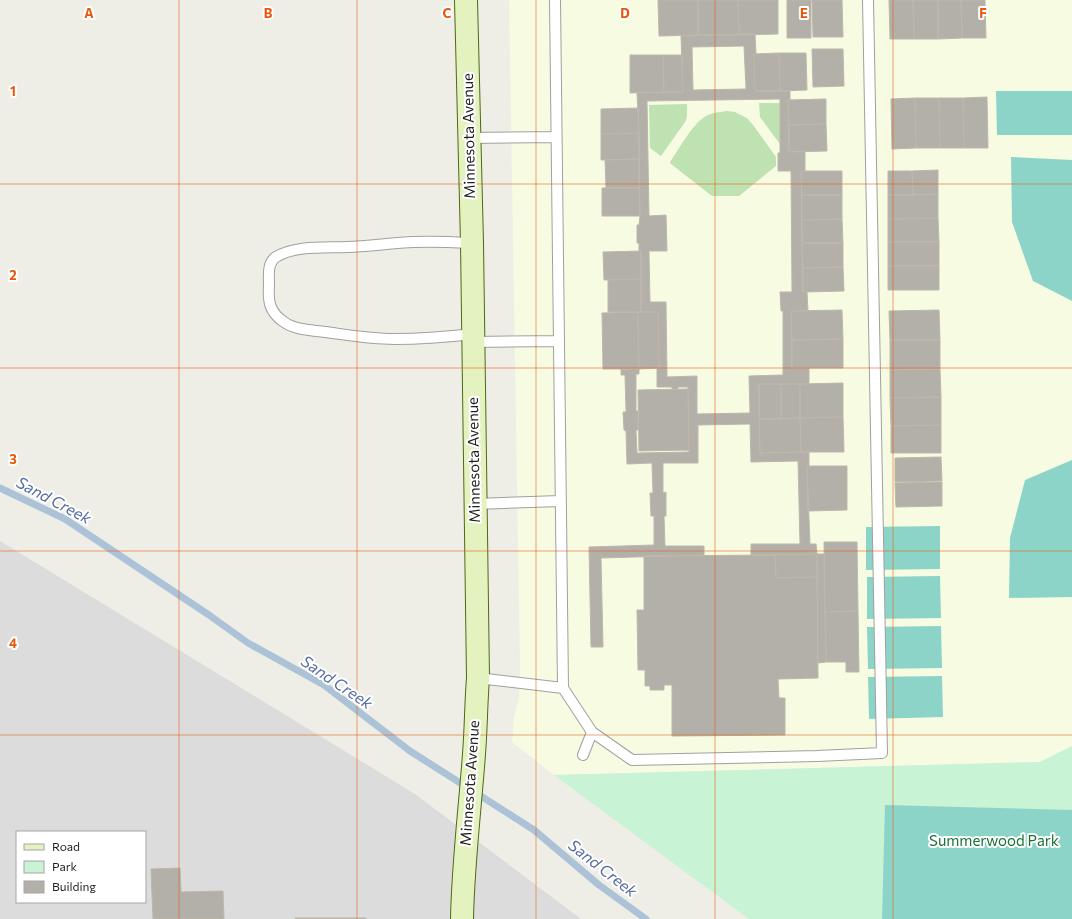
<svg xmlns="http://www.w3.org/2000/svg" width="1072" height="919" viewBox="0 0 1072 919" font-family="Commissioner,sans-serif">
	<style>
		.residential { fill: #dddcdc; fill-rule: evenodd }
		.education { fill: #f6fbe2 }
		.grass { fill: #bfe2b2 }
		.park { fill: #c8f3d5 }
		.pitch { fill: #8dd4c8 }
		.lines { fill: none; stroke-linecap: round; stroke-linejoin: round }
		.stream { stroke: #acc3d7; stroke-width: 7 }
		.building { fill: #b3b0a9; stroke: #beb7aa; fill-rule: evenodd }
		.lane-casing { stroke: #a0a0a0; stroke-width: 12 }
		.secondary-casing { stroke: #4d6912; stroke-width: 24 }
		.lane { stroke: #fff; stroke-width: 10 }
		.secondary { stroke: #e4f2c0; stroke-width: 22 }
		.grid { fill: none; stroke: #e8590c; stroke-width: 1; stroke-opacity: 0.55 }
		.labels { text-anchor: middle; stroke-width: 4; stroke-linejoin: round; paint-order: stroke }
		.street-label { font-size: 15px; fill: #1f1f1f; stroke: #fff }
		.park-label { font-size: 15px; fill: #197133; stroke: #fff }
		.water-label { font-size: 16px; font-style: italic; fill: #566ca3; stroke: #fff }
		.grid-label { font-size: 13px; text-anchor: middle; font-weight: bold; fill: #e8590c; stroke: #fff; stroke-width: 4; stroke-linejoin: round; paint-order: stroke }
	</style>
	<rect width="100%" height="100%" fill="#eeede6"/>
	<path class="residential" d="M0 541 415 794 581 919H0ZM17 832H145V902H17Z"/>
	<path class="education" d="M509 0H1072V746L1040 762 554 775 512 742 514 716 519 699 520 667Z"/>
	<path class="grass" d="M759 103H780V144L760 117Z
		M687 104V117L685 122 661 156 650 148 649 105Z
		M727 111 735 112 747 118 753 125 776 157V166L739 196H712L671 164 670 162C680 148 693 122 708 115 715 112 721 112 727 111Z"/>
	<path class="park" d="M1072 746V919H749L554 775 1040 762Z"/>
	<path class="pitch" d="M996 91H1072V135H997Z
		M1011 157 1072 160V301L1033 281 1012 222Z
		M1072 460V597L1009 598 1010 538 1025 480Z
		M940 526V569L866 570V527Z
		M940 576 941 618 867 619V577Z
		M941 626 942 668 868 669 867 627Z
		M942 676 943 717 869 719 868 677Z
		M885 805 1072 810V919H882Z"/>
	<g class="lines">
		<path class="stream" d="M0 488 65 519 209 615 248 643 324 685 410 751 534 830 599 885 646 919"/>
	</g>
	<path class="building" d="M658 0H698V35L659 36Z
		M698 0H738L739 35H698Z
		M738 0H778V34L739 35Z
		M787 0H811V38H787Z
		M812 0H842L843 37H813Z
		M889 0H913L914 39H890Z
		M913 0H938V39H914Z
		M938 0H961L962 38 938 39Z
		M961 0H985L986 38H962Z
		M755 34 756 54H754L755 91H790V100H788L789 152 805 151V171H801L802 243 803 292H807L808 311H791L792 368H809V384H759L760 453 809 452V466H807L810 544H816L817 554 751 555V544H800L798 461 751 462 750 424 698 425V463H663V493L666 492V516H664L665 546H704V555L601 558 603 647H591L589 547 654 545V516H651L650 493H653L652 463 627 464 626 431 624 430 623 412H626L625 375H621V369H639V374H636V411H638V430H636L637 453 689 452 688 387H678V389H672V387H657V368H659L658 312H641V251H639V243H637V225H639L640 216 639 133 637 93 683 92 681 36ZM744 46 746 89 693 90 692 47ZM780 99V153H778V171H791L792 292H780L781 311H783V375L749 376 750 413 697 414V376L667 377 666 302H650L649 251H667L666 215 649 216 647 101Z
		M812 49H843L844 86 813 87Z
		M779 53H806L807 90 780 91Z
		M779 53 780 91H755L754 54Z
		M630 55H663L664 92 630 93Z
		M663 55H682L683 92H664Z
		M987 97 988 148H964L963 98Z
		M915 98 916 148 892 149 891 99Z
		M915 98H939L940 148H916Z
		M939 98H963L964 148H940Z
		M826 99V124L789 125 788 100Z
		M638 108 639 133 601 134V109Z
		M826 124 827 151 789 152V125Z
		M639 133V159L601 160V134Z
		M639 159V188H606L605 160Z
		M938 170V194L913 195 912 171Z
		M801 171H842V195H802Z
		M888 171H912L913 195H888Z
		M602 188H639L640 216H602Z
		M938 194V218L888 219V195Z
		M802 195H842V219L802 220Z
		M938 218 939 242H888V219Z
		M842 219 843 243H802V220Z
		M888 242H939V266H888Z
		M802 243H843V267L803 268Z
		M641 251V279L604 280 603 252Z
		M888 266H939V290H888Z
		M843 267 844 291 803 292V268Z
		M641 279V312H608V280Z
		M842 310 843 339 792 340 791 311Z
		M939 310 940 340H890L889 311Z
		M638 312H658L659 368 639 369Z
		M638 312 639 369H603L602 313Z
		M843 339V368H792V340Z
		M890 340H940V369L890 370Z
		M940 369 941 397 890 398V370Z
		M843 383V417L800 418V384Z
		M759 384H781V419H759Z
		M781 384H800V418L781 419Z
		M688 389 689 450 639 451 638 390Z
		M941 397V425L891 426 890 398Z
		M843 417 844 452H801L800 418Z
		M800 418 801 452 760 453 759 419Z
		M941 425V453H891V426Z
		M941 457 942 481 895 482V458Z
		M807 466H847V510L808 511Z
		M942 482V506L896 507 895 483Z
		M824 542H857L858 611 825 612Z
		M817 554V577L776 578 775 555Z
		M817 554H824L826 662 818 663Z
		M775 555 776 578 817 577 818 678 778 679 779 698H785V735L672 736V685H664V690H650V686H645V670H638L637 610H644V556Z
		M858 611 859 672H846V662H826L825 612Z
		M180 868 181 892 223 891 224 919H153L151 869Z
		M295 918H366V919H295Z"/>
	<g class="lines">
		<g class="lane-casing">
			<path id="lane" d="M555 0 563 688 592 732 632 760 817 756 882 753 868 0
				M469 138 556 137
				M472 243C452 242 433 241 414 242 392 243 370 246 347 247 326 248 295 245 276 257 267 263 269 276 269 285 268 301 269 312 284 322 295 330 311 330 325 332 348 335 371 339 394 339 420 339 446 337 473 334
				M473 342 559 341
				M475 504 560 501
				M478 678 563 688
				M583 755 592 732"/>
		</g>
		<g class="secondary-casing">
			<path id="secondary" d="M462 919C463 864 470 809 474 754 476 729 476 703 478 678L472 243 466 0"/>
		</g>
		<use href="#lane" class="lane"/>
		<use href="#secondary" class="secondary"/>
	</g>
	<path class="grid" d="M179 0V919M357 0V919M536 0V919M715 0V919M893 0V919M0 184H1072M0 368H1072M0 551H1072M0 735H1072"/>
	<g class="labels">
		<g class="street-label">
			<text transform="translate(469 136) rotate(-91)" y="5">Minnesota Avenue</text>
			<text transform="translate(474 460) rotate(-91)" y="5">Minnesota Avenue</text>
			<text transform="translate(470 783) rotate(-86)" y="5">Minnesota Avenue</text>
		</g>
		<g class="park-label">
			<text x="994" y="846">Summerwood Park</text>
		</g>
		<g class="water-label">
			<text transform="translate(54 500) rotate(28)" y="6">Sand Creek</text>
			<text transform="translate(337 682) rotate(34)" y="6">Sand Creek</text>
			<text transform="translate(603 868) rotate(38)" y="6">Sand Creek</text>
		</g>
	</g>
	<g class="grid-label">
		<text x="89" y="18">A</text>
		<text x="268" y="18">B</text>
		<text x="447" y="18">C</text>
		<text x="625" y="18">D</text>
		<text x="804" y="18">E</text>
		<text x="983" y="18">F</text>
		<text x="13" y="96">1</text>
		<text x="13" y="280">2</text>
		<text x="13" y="464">3</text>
		<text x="13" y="648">4</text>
	</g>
	<rect x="16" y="831" width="130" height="72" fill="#ffffff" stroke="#a5a5a5"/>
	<rect x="24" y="844" width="20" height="6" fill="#e4f2c0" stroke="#a5a5a5"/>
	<text x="52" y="851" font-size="12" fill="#1f1f1f">Road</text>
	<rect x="24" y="861" width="20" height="12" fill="#c8f3d5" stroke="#a5a5a5"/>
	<text x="52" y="871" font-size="12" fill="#1f1f1f">Park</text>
	<rect x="24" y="881" width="20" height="12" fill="#b3b0a9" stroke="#a5a5a5"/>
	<text x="52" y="891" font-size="12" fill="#1f1f1f">Building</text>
</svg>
